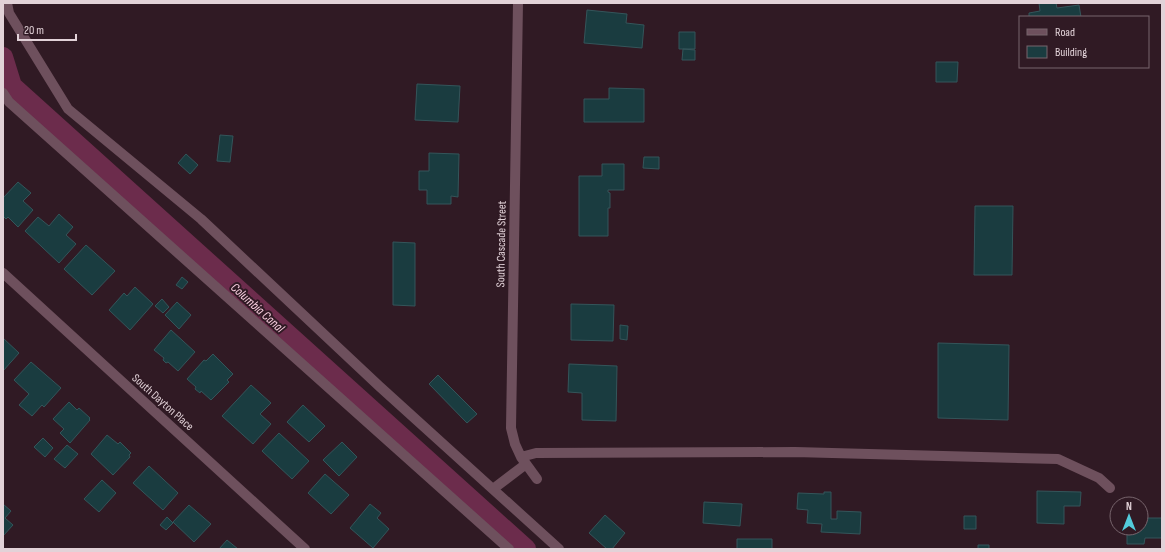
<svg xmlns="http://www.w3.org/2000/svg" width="1165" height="552" viewBox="0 0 1165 552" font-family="'Sofia Sans Condensed',sans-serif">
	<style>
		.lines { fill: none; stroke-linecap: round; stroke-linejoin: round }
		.canal { stroke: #6c2c4c; stroke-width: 20 }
		.building { fill: #1a3c40; stroke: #34555a }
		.minor { stroke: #6e505d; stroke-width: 10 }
		.labels { text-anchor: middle; stroke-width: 4; stroke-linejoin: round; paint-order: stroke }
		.street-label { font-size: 12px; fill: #e2d2d8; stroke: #301a24 }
		.water-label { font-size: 13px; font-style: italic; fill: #fcd2e3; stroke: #301a24 }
	</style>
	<rect width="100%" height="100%" fill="#301a24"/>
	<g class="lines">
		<path class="canal" d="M3 57 12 86 526 549"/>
	</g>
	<path class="building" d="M1039 3H1056L1057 8 1079 5 1081 17H1029V13L1040 11Z
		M587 10 627 14 626 23 644 25 642 48 584 43Z
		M679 32H695V49H679Z
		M683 49 695 50V60H682Z
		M936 62H958L957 82H936Z
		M417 84 460 86 458 122 415 120Z
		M609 88 644 89V122H584V99H609Z
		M220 135 233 136 230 162 217 161Z
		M429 153 459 154 458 197 451 196V204H427V190H419V171H429Z
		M186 154 198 165 190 174 178 163Z
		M644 157H659V169L643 168Z
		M602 164H624V190H608V192L610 193V208H608V236H579V176H602Z
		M18 182 31 193 23 201 33 210 18 227 8 217 6 219 3 216V198Z
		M975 206H1013L1012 275H974Z
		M59 214 73 227 66 235 76 244 59 263 25 231 38 217 49 226Z
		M393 242 415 243V306L393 305Z
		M86 245 115 271 92 295 64 269Z
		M182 277 188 282 182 289 176 285Z
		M135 287 153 304 130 330 109 310 124 293 127 296Z
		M162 299 169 307 163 313 155 306Z
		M177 302 191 315 179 329 165 315Z
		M571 304 614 305 613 341 571 340Z
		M620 325 628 326 627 340 620 339Z
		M171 330 195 352 178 371 168 362 166 363 163 360 164 358 154 350Z
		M3 338 19 353 3 371Z
		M938 343 1009 345 1008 420 938 418Z
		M213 354 233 374 227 380 229 382 211 400 201 391 200 393 195 389 196 387 187 379 204 360 206 361Z
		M31 362 61 388 44 407 42 405 32 416 19 405 29 394 14 380Z
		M569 364 617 366 616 421 582 420V393L568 392Z
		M438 375 477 414 467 423 429 384Z
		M251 385 271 403 260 414 271 424 253 444 222 416Z
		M69 402 77 410 79 408 90 418 89 419 90 420 70 443 60 433 64 429 53 419Z
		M303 405 325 426 309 442 287 422Z
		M279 433 309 461 292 479 262 451Z
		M107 435 118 444 120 442 131 453 129 455 130 457 113 475 91 454Z
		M43 438 53 448 45 457 34 447Z
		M342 442 357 457 339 476 323 460Z
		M67 445 78 454 65 468 54 459Z
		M149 466 178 493 163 510 133 483Z
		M325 474 349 495 331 514 308 493Z
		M102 480 116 493 99 512 84 499Z
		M1037 491 1081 492 1080 506H1064V524L1037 523Z
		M824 492H831V519H837V511L861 512 860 534 821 532 822 524 807 523 808 510 797 509 798 493 824 494Z
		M704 502 742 504 740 526 703 523Z
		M3 504 11 511 5 518 13 525 3 536Z
		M370 504 381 513 377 518 389 529 373 548 350 528Z
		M189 505 211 524 194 542 173 522Z
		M605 515 625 533 612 549H607L589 533Z
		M964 516H976V529H964Z
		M167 517 173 523 166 530 160 525Z
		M1141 518H1162V538H1145L1144 544H1127V528H1141Z
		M737 539H772V549H737Z
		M227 540 238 549H219Z
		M978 545H989V549H978Z"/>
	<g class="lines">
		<path class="minor" d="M7 3 9 13 68 109 201 219 379 386 559 549
			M518 3 511 428 515 444 521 457 537 479
			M3 93 9 102 509 549
			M3 273 305 549
			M521 457 536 453 795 452 1058 459 1099 478 1110 488
			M493 489 526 464"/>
	</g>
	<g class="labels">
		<g class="street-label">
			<text transform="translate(501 244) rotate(-89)" y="4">South Cascade Street</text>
			<text transform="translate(163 402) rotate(42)" y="4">South Dayton Place</text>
		</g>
		<g class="water-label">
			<text transform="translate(258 307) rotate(42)" y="5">Columbia Canal</text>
		</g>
	</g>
	<rect width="1165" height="552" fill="none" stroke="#e2d2d8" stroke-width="8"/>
	<rect x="1019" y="16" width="130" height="52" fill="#301a24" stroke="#77646c"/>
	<rect x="1027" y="29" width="20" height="6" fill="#6e505d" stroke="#77646c"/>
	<text x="1055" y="36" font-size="12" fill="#e2d2d8">Road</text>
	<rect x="1027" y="46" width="20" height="12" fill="#1a3c40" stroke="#77646c"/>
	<text x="1055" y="56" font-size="12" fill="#e2d2d8">Building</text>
	<g transform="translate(1129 516)"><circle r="19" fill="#301a24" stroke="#77646c"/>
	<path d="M0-3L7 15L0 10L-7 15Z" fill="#53cbdb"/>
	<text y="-6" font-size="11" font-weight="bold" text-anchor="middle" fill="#e2d2d8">N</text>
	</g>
	<path d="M18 34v6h58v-6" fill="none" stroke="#e2d2d8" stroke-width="2"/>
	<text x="24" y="34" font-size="12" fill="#e2d2d8" stroke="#301a24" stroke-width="3" paint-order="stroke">20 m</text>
</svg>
